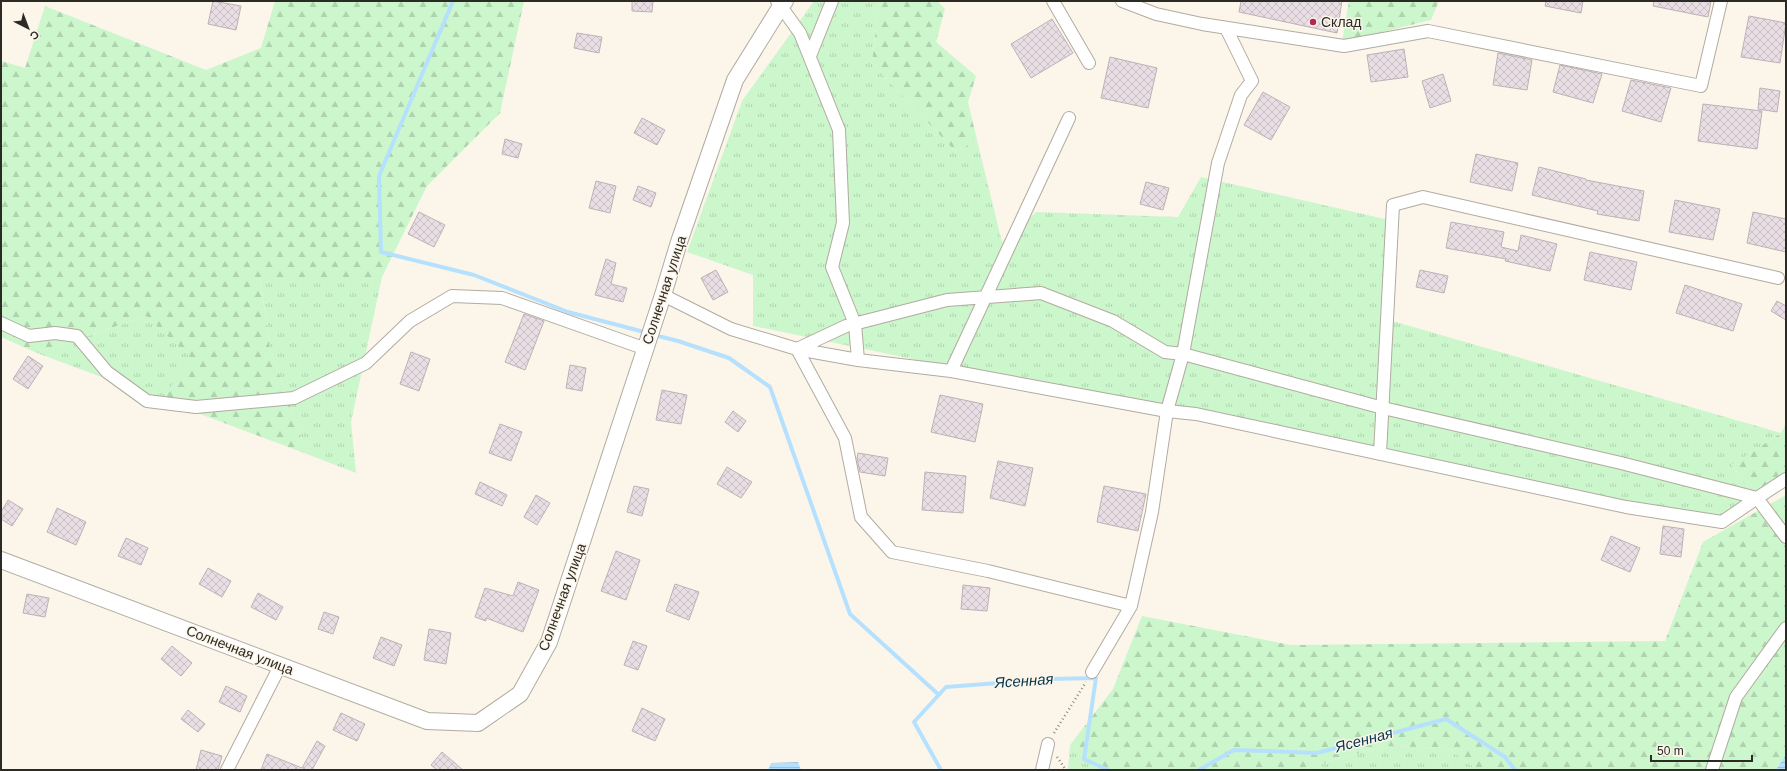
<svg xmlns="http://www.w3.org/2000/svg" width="1787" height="771" viewBox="0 0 1787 771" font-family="Helvetica,sans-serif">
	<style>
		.grass { fill: url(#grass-tufts) }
		.forest { fill: url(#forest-firs) }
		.water { fill: url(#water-rules) }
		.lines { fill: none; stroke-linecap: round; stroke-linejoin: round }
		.stream { stroke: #b6e1fe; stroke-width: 4 }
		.building { fill: url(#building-cross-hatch); stroke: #bdb1b8 }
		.street-casing { stroke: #b1aba1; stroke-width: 14 }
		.secondary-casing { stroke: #b1aba1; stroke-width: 18 }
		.path { stroke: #8b877f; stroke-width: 2.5; stroke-dasharray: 1 3; stroke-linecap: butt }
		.street { stroke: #fff; stroke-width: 12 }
		.secondary { stroke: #fff; stroke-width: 16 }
		.poi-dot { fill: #b62652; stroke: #fcf6ea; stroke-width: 1.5 }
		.labels { text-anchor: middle; stroke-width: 3; stroke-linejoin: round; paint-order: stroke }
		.poi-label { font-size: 14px; fill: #2c2a25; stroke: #fcf6ea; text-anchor: start }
		.street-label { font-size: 14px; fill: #2c2a25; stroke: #fcf6ea }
		.water-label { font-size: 15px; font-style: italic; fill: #08364d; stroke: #fcf6ea }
	</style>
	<defs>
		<pattern id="grass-tufts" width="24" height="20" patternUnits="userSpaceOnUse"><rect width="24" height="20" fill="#ccf6cb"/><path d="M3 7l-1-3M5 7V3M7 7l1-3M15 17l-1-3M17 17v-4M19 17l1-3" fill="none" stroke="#afd3ae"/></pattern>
		<pattern id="forest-firs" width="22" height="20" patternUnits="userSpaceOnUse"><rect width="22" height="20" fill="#ccf6cb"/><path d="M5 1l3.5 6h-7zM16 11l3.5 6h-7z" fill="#afd3ae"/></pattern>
		<pattern id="water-rules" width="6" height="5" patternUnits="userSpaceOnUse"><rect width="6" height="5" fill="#b6e1fe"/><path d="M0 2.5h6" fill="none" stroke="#9dc1da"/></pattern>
		<pattern id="building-cross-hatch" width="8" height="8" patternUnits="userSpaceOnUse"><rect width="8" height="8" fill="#eadee5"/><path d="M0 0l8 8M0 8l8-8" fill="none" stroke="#c9bfc4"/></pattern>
	</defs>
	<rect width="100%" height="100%" fill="#fcf6ea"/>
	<path class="grass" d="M814 1H879L872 63 955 151 977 140 1002 242 1036 212 1178 217 1201 177 1398 222 1389 320 1781 433 1732 465 1752 495 1716 526 753 326V275L687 252 742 101Z
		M260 277H382L351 422 356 473 307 454 270 348Z
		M146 316 191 357 163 400 37 353Z
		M1070 745 1099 770H1068Z
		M1383 746 1448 748 1478 770H1299Z"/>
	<path class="forest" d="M275 1H524L500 113 427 186 382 277 260 278 270 348 307 454 163 400 190 357 146 316 37 353 1 337V61L25 68 45 6 206 70 261 48Z
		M879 1H937L945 9 936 42 976 76 968 102 977 140 955 151 872 63Z
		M1349 1H1439L1431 20 1342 42Z
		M1786 424V475L1752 495 1732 465 1781 433Z
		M1786 495V754L1776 770H1478L1448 748 1383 746 1299 770H1099L1070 745 1113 689 1142 616 1291 645 1665 641 1703 542Z"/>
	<path class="water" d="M1786 754V770H1776Z
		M798 762 801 770H768L771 763Z"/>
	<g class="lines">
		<path class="stream" d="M453 1 379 176 381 252 474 275 568 312 648 333
			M654 335 678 341 729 358 770 387 850 614 939 695
			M941 770 914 722 946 687 1049 679 1096 678 1084 759 1108 770
			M1199 770 1234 750 1317 753 1446 719 1505 757 1515 770"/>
	</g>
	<path class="building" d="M213 1 241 6 236 30 208 24Z
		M632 1H653L652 12 632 11Z
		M1241 1H1342L1337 33 1239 12Z
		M1546 1H1583L1581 13 1545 6Z
		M1654 1H1711L1708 17 1653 6Z
		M1749 16 1786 23 1780 63 1741 57Z
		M1052 19 1073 53 1031 78 1011 44Z
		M577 33 602 37 599 53 574 48Z
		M1404 49 1408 77 1371 82 1367 55Z
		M1498 53 1532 60 1527 90 1493 85Z
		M1110 57 1157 68 1148 108 1101 98Z
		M1560 65 1602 74 1593 103 1553 92Z
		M1443 74 1451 101 1430 108 1422 81Z
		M1631 80 1671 88 1661 122 1622 111Z
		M1760 88 1780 91 1777 112 1758 109Z
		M1263 92 1290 107 1271 140 1244 125Z
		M1703 104 1762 111 1757 149 1698 141Z
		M642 118 665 130 657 145 634 133Z
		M505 139 522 144 518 158 502 154Z
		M1476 154 1518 163 1512 191 1470 182Z
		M1539 167 1586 179V180L1644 191 1639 221 1597 214 1598 211 1532 195Z
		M596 181 616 186 610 213 589 208Z
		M1146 182 1169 188 1163 210 1140 204Z
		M638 186 656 193 651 207 633 200Z
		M1675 200 1720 209 1713 240 1669 232Z
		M419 212 445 225 434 247 408 234Z
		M1753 212 1786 219V252L1747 243Z
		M1451 222 1504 232 1501 247 1518 251 1521 235 1557 244 1550 271 1505 261 1506 259 1446 248Z
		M1590 252 1637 262 1631 290 1584 280Z
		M606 259 616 263 611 284 627 288 623 302 595 295Z
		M716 270 728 292 713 300 701 278Z
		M1420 270 1448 276 1444 293 1416 287Z
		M1685 285 1742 304 1733 331 1676 313Z
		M1777 301 1786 306V320L1771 311Z
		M524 314 544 321 525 370 505 362Z
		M411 352 430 359 419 391 400 384Z
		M28 356 43 366 28 389 13 379Z
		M570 365 586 368 582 391 566 388Z
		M662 390 687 395 681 424 656 420Z
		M940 395 983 404 975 442 931 432Z
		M733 411 746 421 738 432 725 422Z
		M500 424 522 432 511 461 489 453Z
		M858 453 888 458 885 476 860 472 857 458Z
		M998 461 1033 468 1025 506 990 498Z
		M727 467 752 482 741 498 717 484Z
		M925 472 966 476 963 513 922 510Z
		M480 482 507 495 502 506 475 494Z
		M634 486 649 489 642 516 627 512Z
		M1104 486 1146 494 1138 531 1097 522Z
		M536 495 550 503 537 525 524 517Z
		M8 500 23 509 12 526 1 519V512Z
		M57 508 86 522 76 545 47 532Z
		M1663 526 1684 529 1681 557 1660 554Z
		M1611 536 1640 548 1630 572 1601 560Z
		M126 538 148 548 141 565 118 556Z
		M616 551 640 560 626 600 601 591Z
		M208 568 231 581 222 597 199 584Z
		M518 582 539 590 523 632 486 618V621L475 617 485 588 513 596Z
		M675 584 699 592 689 620 666 611Z
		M963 585 990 588 987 611 961 609Z
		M258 593 283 607 276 620 251 607Z
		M27 594 49 598 45 617 23 613Z
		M324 612 339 617 333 634 318 629Z
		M429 629 451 633 446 664 424 660Z
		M381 637 402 645 394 666 373 658Z
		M633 641 647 646 638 670 624 665Z
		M172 646 192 663 181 676 161 659Z
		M226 686 247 696 240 712 219 702Z
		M642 708 665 719 655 741 632 731Z
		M188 710 205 724 198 732 181 719Z
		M341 713 365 724 357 741 333 730Z
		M317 741 325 746 312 770H261L267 754 302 768Z
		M201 750 222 756 218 770H196Z
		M442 752 463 770H437L431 765Z"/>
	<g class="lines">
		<g class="street-casing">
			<path id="street" d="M777 1 800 33 839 130 843 223 832 267 855 324 858 360
				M1053 1 1089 63
				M1122 1 1156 14 1202 24 1344 46 1428 31 1701 86 1721 1
				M810 56 832 1
				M663 295 731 329 797 349 846 326 947 300 1041 293 1113 321 1165 352 1183 354 1383 408 1621 463 1757 498 1786 479
				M1 323 29 336 55 333 77 336 107 372 147 401 196 407 294 398 366 363 410 321 452 296 502 298 646 349
				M951 371 1069 118
				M1380 454 1393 205 1423 197 1778 278
				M1131 606 988 571 892 552 861 517 845 438 797 349 858 360 951 371 1167 411 1196 414 1626 507 1722 522 1757 498 1786 537
				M1092 672 1131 606 1152 512 1167 411 1183 354 1218 163 1241 95 1252 81 1226 28
				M227 770 280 666
				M1042 770 1048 744
				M1712 770 1736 697 1786 628"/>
		</g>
		<g class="secondary-casing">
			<path id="secondary" d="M1 560 427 721 478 723 520 694 549 642 663 295 679 242 735 80 781 6 785 1"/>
		</g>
		<path class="path" d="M1054 733 1086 682
			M1057 757 1066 770"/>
		<use href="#street" class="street"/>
		<use href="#secondary" class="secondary"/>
	</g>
	<circle class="poi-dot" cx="1313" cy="22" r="4"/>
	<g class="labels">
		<g class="poi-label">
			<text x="1321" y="27">Склад</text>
		</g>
		<g class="street-label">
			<text transform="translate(664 290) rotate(-72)" y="5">Солнечная улица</text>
			<text transform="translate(562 597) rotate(-70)" y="5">Солнечная улица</text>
			<text transform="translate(240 650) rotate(21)" y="5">Солнечная улица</text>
		</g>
		<g class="water-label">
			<text transform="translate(1024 681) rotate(-4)" y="5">Ясенная</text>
			<text transform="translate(1364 740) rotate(-15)" y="5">Ясенная</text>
		</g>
	</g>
	<rect width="1787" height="771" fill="none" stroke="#2c2a25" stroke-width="4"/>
	<g transform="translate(28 28) rotate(138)" stroke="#fcf6ea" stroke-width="3" paint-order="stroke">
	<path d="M0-3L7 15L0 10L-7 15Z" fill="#2c2a25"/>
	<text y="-6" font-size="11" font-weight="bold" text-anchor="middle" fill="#2c2a25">С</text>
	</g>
	<path d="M1651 755v6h101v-6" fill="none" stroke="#2c2a25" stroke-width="2"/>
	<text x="1657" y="755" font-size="12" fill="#2c2a25" stroke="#fcf6ea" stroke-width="3" paint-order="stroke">50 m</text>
</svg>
